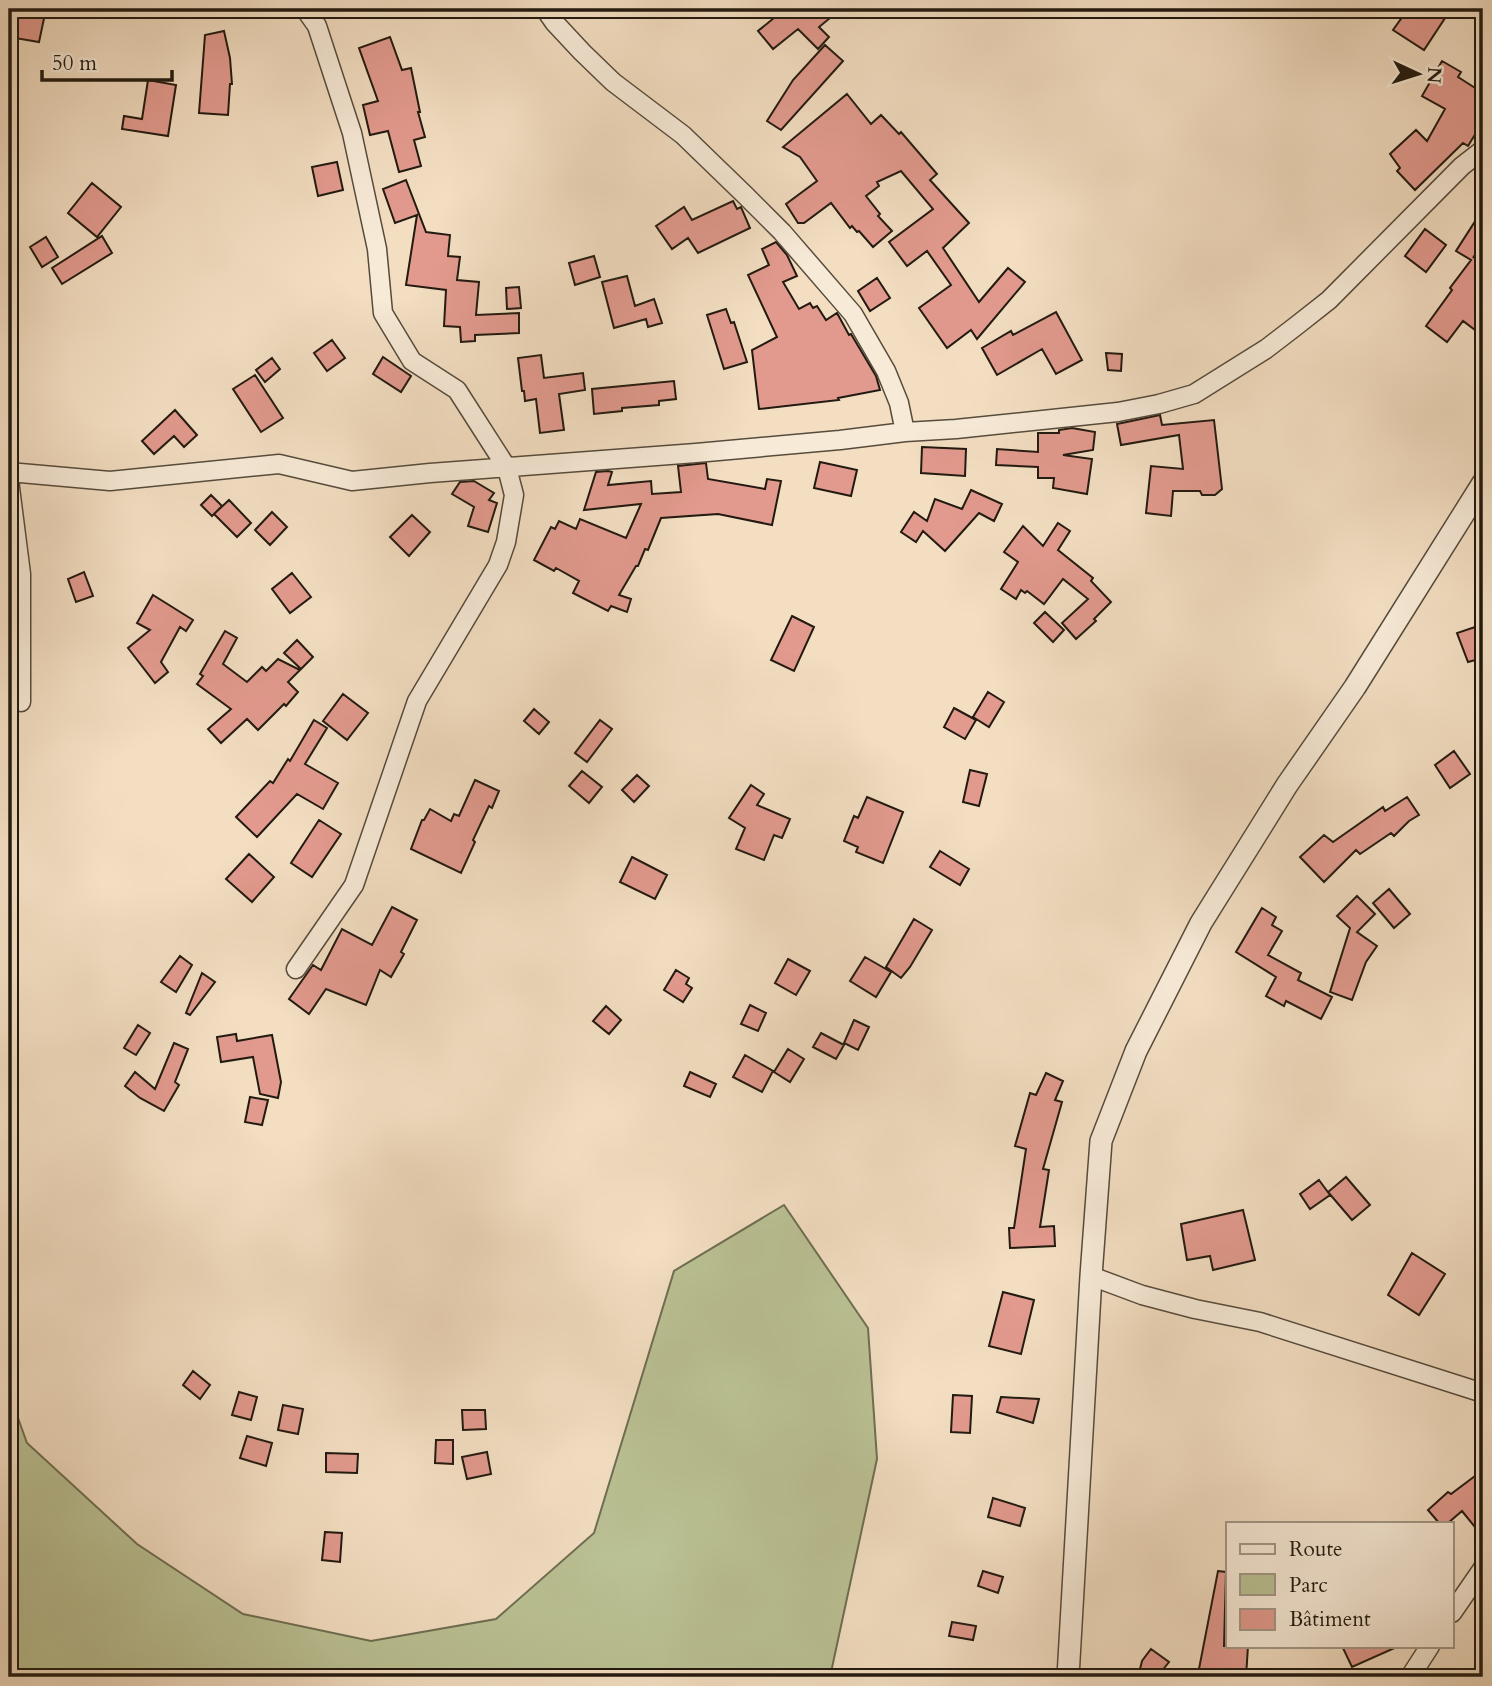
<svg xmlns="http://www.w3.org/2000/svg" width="1492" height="1686" viewBox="0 0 1492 1686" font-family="Cardo,serif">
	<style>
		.green { fill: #bac194; stroke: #6e6e52; stroke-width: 2 }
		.building { fill: #e29a8e; stroke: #221a10; stroke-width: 2 }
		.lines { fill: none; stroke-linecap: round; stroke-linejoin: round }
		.minor-casing { stroke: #564b3c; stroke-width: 21 }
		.tertiary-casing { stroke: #564b3c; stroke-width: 24 }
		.minor { stroke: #f7ead7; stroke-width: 18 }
		.tertiary { stroke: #f7ead7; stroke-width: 21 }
	</style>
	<rect width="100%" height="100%" fill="#f3dec2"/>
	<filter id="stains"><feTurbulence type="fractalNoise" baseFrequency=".00286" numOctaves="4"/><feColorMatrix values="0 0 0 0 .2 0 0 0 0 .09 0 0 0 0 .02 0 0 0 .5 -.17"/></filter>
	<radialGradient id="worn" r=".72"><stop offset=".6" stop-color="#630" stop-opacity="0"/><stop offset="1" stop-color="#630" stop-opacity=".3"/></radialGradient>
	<path class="green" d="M784 1205 868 1328 877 1459 830 1677H9V1393L27 1443 137 1544 243 1614 371 1641 496 1619 594 1533 674 1271Z"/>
	<path class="building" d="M13 9H46L39 42 9 37Z
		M785 9H841L819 27 829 37 818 49 798 29 773 49 758 31Z
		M1408 9H1451L1424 50 1393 30Z
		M224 31 230 58 232 84H230L228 115 199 113 205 35Z
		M390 37 402 70 411 68 420 112H418L425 137 414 140 421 166 399 172 388 131 370 135 363 105 378 101 359 48Z
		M825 45 843 61 781 130 767 121 793 80Z
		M1442 61 1461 72 1458 77 1483 93V114L1476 126 1479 128 1468 146 1463 143 1415 190 1397 171 1400 168 1390 154 1416 130 1427 141 1445 109 1422 96Z
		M148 80 176 85 168 136 122 129 124 116 142 119Z
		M847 94 871 124 881 115 899 134 901 132 937 174 930 180 969 223 943 248 979 302 1008 268 1025 282 977 339 971 330 947 348 919 308 951 285 927 251 907 266 889 242 933 209 901 171 877 182 879 186 866 196 880 214 878 216 892 231 873 247 859 231 857 232 852 226 850 228 831 203 804 223H798L786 204 817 181 800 157 783 147Z
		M337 162 343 190 318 196 312 167Z
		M406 180 426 232 450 235 448 256 460 257 457 280 479 282 476 315 519 313V333L475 335V341L461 342 460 327 444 326 446 290 406 285 417 215 395 223 383 189Z
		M92 183 121 207 97 237 68 213Z
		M733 201 737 209 741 207 750 228 698 253 688 238 672 249 656 226 684 207 692 220Z
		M1483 209V242L1473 258 1483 244V336L1463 321 1447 342 1426 326 1452 290 1450 288 1471 260 1456 251Z
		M1425 229 1446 245 1426 272 1405 256Z
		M102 236 112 253 62 284 52 268Z
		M46 237 58 257 42 267 30 247Z
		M776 242 787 255 797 276 783 282 799 309 810 303 813 308 817 306 826 320 837 313 849 335 851 334 876 376 880 390 838 398 839 400 759 409 752 350 777 337 748 275 769 265 762 249Z
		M594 256 600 277 575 285 569 263Z
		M627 276 635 306 654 299 662 323 648 327 646 319 614 328 602 282Z
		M877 278 890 298 870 311 858 291Z
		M519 287 521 308 507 309 506 288Z
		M726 309 731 323 734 322 747 362 724 369 707 315Z
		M1056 312 1082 360 1056 374 1042 349 997 375 982 348 1011 331 1013 335Z
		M332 340 345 358 327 371 314 353Z
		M1106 353 1122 354 1121 371 1108 370Z
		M541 355 544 378 583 373 585 390 559 394 564 430 540 433 536 399 525 401 524 391H522L518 358Z
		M383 357 411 376 401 392 373 374Z
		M272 358 280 369 265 382 256 370Z
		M255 375 283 418 261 432 233 389Z
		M674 381 676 399 659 401V405L622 408V411L594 414 592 389Z
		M175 410 197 435 184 447 174 436 154 454 142 441Z
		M1160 415 1162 425 1214 420 1222 489 1215 495H1202L1200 491H1173L1171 516 1146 513 1151 466 1183 469 1179 435 1121 445 1117 424Z
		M1072 428 1095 432 1093 450 1063 455 1092 459 1087 494 1053 488 1054 478H1038V467L996 465 997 449 1038 452V433H1059V430Z
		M922 447 966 449 965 476 921 473Z
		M820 462 857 470 851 496 814 488Z
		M706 463 708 479 765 489 767 479 781 481 772 525 718 514 661 518 648 550 645 549 638 566H636L619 595 631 599 627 612 611 606 608 611 573 593 579 581 556 568 554 571 534 560 551 527 555 529 559 521 576 529 580 519 626 538 641 504 584 510 596 472 608 471 612 472 608 485 651 481 652 494 681 492 678 466Z
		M474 481 494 493 489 500 497 503 488 532 468 526 474 507 452 494 460 482Z
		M971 490 1002 504 994 521 979 513 945 551 923 531 916 542 901 532 914 512 927 521 935 499 962 509Z
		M211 495 222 506 212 516 201 505Z
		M229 500 251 523 237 537 214 514Z
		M272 512 287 527 270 545 255 530Z
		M412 515 430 532 409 556 390 537Z
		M1058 523 1070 531 1058 550 1093 578 1091 581 1111 602 1094 619 1096 621 1076 639 1062 623 1088 599 1063 579 1044 604 1027 591 1025 593 1021 590 1016 599 1001 589 1018 562 1004 552 1023 526 1043 546Z
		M84 572 93 596 76 602 68 579Z
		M292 573 311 597 290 613 272 589Z
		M153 595 193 620 186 631 180 627 161 662 168 672 155 683 128 648 150 630 137 623Z
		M1045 612 1064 630 1053 642 1034 623Z
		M792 616 814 627 794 671 771 660Z
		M1475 627 1483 650V658L1468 662 1457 633Z
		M225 631 237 638 223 664 247 682 262 667 266 671 278 659 300 670 288 682 298 692 286 706 284 704 258 730 247 719 221 743 208 729 231 709 197 684 203 676 200 674Z
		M297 640 313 657 301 669 284 653Z
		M988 692 1004 702 989 727 973 717Z
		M343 694 368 713 347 740 323 721Z
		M954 708 976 720 965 739 944 727Z
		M534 709 549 722 539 734 524 721Z
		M314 720 327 728 305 764 338 783 323 809 297 794 257 837 236 817 270 781 273 783 288 759 290 761Z
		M600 720 612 729 587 762 575 753Z
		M1454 751 1470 774 1450 788 1435 765Z
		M970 770 987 774 979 806 963 802Z
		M582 771 602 787 589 803 569 786Z
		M637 775 649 786 634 802 622 790Z
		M475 780 499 791 492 808 489 806 473 840 475 842 461 873 411 849 422 820H424L430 809 451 821 454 814 459 816Z
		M751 785 764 794 757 805 790 819 782 838 774 835 764 860 736 849 745 828 729 818Z
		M867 797 903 812 883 863 856 852 858 847 844 841 854 816 858 818Z
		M1407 797 1419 815 1409 821 1394 836 1391 833 1360 854 1356 850 1324 882 1300 857 1324 835 1333 842 1383 807 1385 811Z
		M319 820 341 834 312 877 291 863Z
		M940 851 969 869 960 885 930 867Z
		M249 854 274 877 252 902 226 879Z
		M632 857 667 875 655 899 620 882Z
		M1389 889 1410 914 1394 928 1373 903Z
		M1357 896 1375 914 1357 932 1377 946 1366 962 1352 1000 1330 992 1350 928 1337 916Z
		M392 907 417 920 401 952 404 954 391 977 380 970 366 1005 326 989 309 1014 289 999 313 965 321 970 342 929 372 945Z
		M1262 908 1276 917 1272 925 1282 931 1268 955 1301 973 1298 980 1332 997 1321 1019 1286 1001 1284 1006 1266 996 1276 977 1236 952Z
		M914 919 932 930 910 967 901 978 886 967Z
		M180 956 192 965 176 992 161 982Z
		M865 957 891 972 876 997 850 981Z
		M788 959 810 971 796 995 775 983Z
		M676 970 689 978 686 984 692 988 683 1002 664 990Z
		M202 973 215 982 190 1015 186 1013Z
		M750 1005 766 1013 758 1031 741 1024Z
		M606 1006 621 1020 609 1034 593 1021Z
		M854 1020 869 1027 858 1050 844 1043Z
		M138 1025 150 1033 136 1055 124 1048Z
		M821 1033 844 1045 836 1059 813 1047Z
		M236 1034 237 1041 272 1035 281 1082 278 1098 260 1094 253 1057 221 1062 217 1037Z
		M174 1043 188 1049 175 1082 179 1085 164 1111 140 1098 125 1086 135 1072 155 1089Z
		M788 1049 804 1059 790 1082 774 1072Z
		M745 1055 773 1071 762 1092 733 1077Z
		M690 1072 716 1084 710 1097 684 1086Z
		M1046 1073 1063 1081 1055 1100 1062 1102 1043 1169 1049 1170 1040 1227 1054 1226 1055 1246 1010 1248 1009 1228H1014L1026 1149 1015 1146 1030 1093 1036 1095Z
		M250 1097 268 1100 262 1125 245 1122Z
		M1346 1177 1370 1205 1352 1220 1328 1192Z
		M1319 1180 1330 1195 1310 1209 1300 1194Z
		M1243 1210 1255 1260 1213 1270 1210 1256 1187 1260 1181 1224Z
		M1412 1253 1445 1274 1419 1315 1388 1295Z
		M1003 1292 1034 1300 1021 1354 989 1346Z
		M193 1371 210 1385 200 1399 183 1385Z
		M239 1392 257 1397 251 1420 232 1415Z
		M953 1395 972 1396 970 1433 951 1432Z
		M1001 1397 1039 1399 1033 1423 997 1412Z
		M283 1405 303 1409 298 1434 278 1430Z
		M462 1410H485L486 1429 463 1430Z
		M247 1436 272 1443 266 1466 240 1458Z
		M436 1440H453V1464L435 1463Z
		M487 1452 491 1474 467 1479 462 1457Z
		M326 1453 358 1454 357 1473 326 1472Z
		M1483 1470V1537L1462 1511 1448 1523H1439L1428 1510 1448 1492 1451 1494Z
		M993 1498 1025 1508 1020 1526 988 1517Z
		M325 1532 342 1533 340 1562 322 1560Z
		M983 1571 1003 1577 998 1593 978 1586Z
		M1218 1571 1226 1572 1224 1646H1248L1246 1677H1216L1198 1674Z
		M952 1622 976 1626 973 1640 949 1636Z
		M1342 1646H1399L1352 1667Z
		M1151 1649 1169 1662 1157 1677H1138L1142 1661Z"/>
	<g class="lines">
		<g class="minor-casing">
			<path id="minor" d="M545 9 554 22 582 52 613 82 683 135 745 195 782 232 853 314 886 371 899 403 905 432
				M9 472 110 481 279 464 352 481 430 473 696 453 840 440 905 432 956 429 1118 412 1159 404 1194 394 1266 349 1296 326 1329 300 1462 166 1480 152H1483
				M9 480 21 574V702
				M296 969 354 885 417 701 498 565 506 542 514 495 507 468 457 390 412 361 383 313 377 249 352 133 317 26 305 9
				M1091 1276 1142 1295 1195 1309 1260 1322 1483 1393
				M1452 1613 1483 1568
				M1410 1677 1430 1646"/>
		</g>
		<g class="tertiary-casing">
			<path id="tertiary" d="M1068 1677 1091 1276 1101 1141 1136 1051 1201 923 1287 785 1355 687 1483 483"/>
		</g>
		<use href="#minor" class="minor"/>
		<use href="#tertiary" class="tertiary"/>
	</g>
	<rect width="1492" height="1686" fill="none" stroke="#f3dec2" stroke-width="35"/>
	<rect x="10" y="10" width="1471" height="1665" fill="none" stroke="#221a10" stroke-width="3.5"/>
	<rect x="18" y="18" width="1457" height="1651" fill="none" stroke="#221a10" stroke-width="2"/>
	<rect x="1226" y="1522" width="228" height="126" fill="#f7ead7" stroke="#a29787" stroke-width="2"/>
	<rect x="1240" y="1544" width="35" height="10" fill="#f7ead7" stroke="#a29787" stroke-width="2"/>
	<text x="1289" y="1556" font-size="21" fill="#221a10">Route</text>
	<rect x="1240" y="1574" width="35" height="21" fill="#bac194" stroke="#a29787" stroke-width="2"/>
	<text x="1289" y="1592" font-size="21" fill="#221a10">Parc</text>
	<rect x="1240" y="1609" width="35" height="21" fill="#e29a8e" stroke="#a29787" stroke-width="2"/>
	<text x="1289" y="1626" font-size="21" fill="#221a10">Bâtiment</text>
	<g transform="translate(1418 74) rotate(94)" stroke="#f7ead7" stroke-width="5" paint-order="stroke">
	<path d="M0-5L12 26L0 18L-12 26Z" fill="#221a10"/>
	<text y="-10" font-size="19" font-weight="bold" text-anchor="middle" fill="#221a10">N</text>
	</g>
	<path d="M42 70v10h130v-10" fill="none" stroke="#221a10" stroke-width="3.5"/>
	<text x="52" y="70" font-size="21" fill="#221a10" stroke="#f7ead7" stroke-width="5" paint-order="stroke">50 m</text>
	<rect width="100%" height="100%" filter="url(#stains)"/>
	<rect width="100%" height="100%" fill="url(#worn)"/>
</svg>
